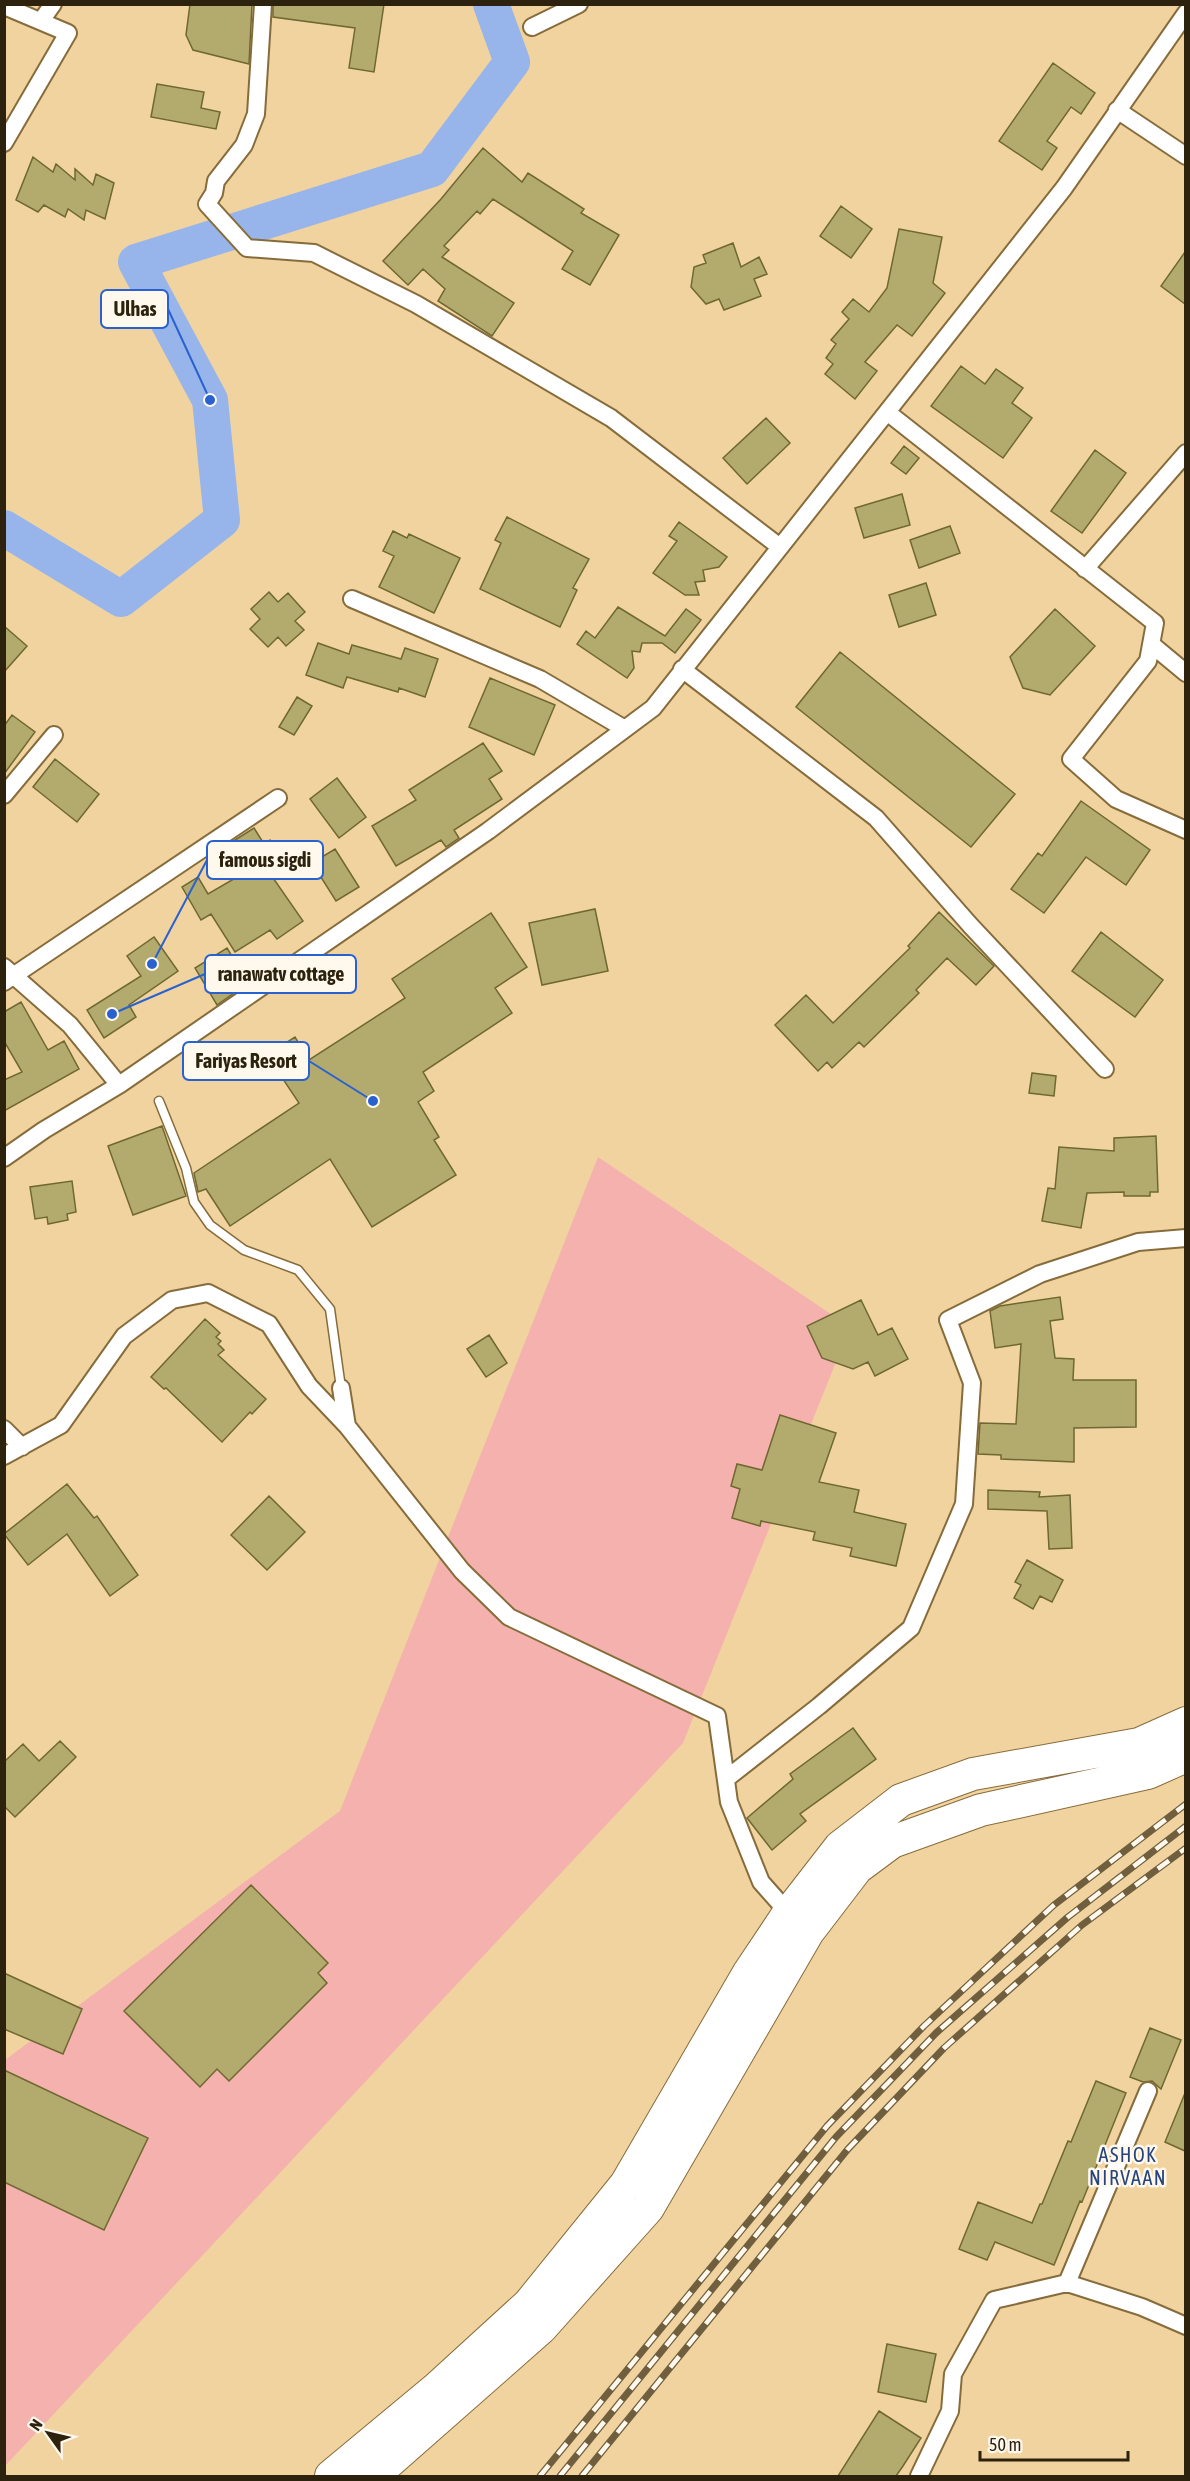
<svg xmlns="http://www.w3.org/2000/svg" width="1190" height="2481" viewBox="0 0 1190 2481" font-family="'Asap Condensed',sans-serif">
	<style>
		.green { fill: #f4b1ae }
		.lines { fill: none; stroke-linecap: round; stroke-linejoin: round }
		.river { stroke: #97b5ea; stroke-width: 36 }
		.building { fill: #b3ab6d; stroke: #6f6831; stroke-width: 1.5 }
		.lane-casing { stroke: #876c3b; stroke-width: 11 }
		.street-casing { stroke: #876c3b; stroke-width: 20 }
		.highway-casing { stroke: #876c3b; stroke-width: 34 }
		.lane { stroke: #fff; stroke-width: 8 }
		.street { stroke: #fff; stroke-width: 16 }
		.highway { stroke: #fff; stroke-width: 32 }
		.rail-casing { stroke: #705f3f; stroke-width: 7 }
		.rail { stroke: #fef8ed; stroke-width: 4.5; stroke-dasharray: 14; stroke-linecap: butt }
		.labels { text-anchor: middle; stroke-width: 5; stroke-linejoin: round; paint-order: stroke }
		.neighbourhood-label { font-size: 20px; letter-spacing: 1.5px; fill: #27457c; stroke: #fef8ed }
		.leader { fill: none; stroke: #2962d0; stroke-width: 2 }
		.callout-dot { fill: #2962d0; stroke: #fef8ed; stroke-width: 2 }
		.callout { fill: #fef8ed; stroke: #2962d0; stroke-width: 2 }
		.callout-label { font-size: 20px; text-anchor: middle; font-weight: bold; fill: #2d220d }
	</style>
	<rect width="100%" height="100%" fill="#f1d39f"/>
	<path class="green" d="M598 1157 850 1327 683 1743 5 2466V2060L340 1811Z"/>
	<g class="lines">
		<path class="river" d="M4 528 121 599 222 520 210 400 136 262 432 169 512 62 491 4"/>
	</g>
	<path class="building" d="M190 4H252L249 64 193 50 186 35Z
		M273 4H384L374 72 349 68 355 28 273 17Z
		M1053 63 1095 93 1081 114 1071 107 1047 141 1057 148 1042 170 999 141Z
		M157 84 204 92 201 108 220 112 216 129 151 117Z
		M483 148 522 182 528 173 584 209 581 213 619 235 590 285 562 269 573 251 493 199 480 214 477 211 444 246 449 250 442 257 514 303 492 336 438 301 445 289 423 269 408 285 383 261 441 199Z
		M33 157 53 172 56 164 75 180V169L93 185 96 174 114 183 105 219 86 210 84 220 68 209 65 217 44 205 38 212 16 200Z
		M841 206 872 229 851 258 820 236Z
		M899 229 942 237 933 283 945 293 912 336 897 325 865 362 877 371 855 399 825 374 833 364 826 358 836 344 831 340 849 319 842 312 853 299 869 312 887 288Z
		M733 243 741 267 759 257 767 274 754 279 761 296 724 310 719 299 706 304 691 287 694 267 706 263 703 255Z
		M1185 252V304L1161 286Z
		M961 366 985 384 996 369 1023 388 1012 403 1032 418 1003 458 931 406Z
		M766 418 790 443 747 484 723 458Z
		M904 446 919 458 906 474 891 463Z
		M1095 450 1126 473 1082 533 1051 511Z
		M902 494 910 525 864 538 855 508Z
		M507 517 589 559 573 588 577 590 560 627 480 589 501 543 495 540Z
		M679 522 727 557 719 567 703 570 705 581 695 582 699 595H685L653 573 677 541 669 536Z
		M950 526 960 553 919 568 910 540Z
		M393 531 407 538 409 534 460 558 434 613 379 587 394 556 383 551Z
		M926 583 936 615 899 627 889 595Z
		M269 592 278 602 288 593 305 612 295 621 304 630 286 646 278 637 268 647 250 629 260 619 251 609Z
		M618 607 665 636 686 609 701 620 675 653 662 643H642L640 652 632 651 634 668 627 678 577 644 586 631 595 638Z
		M1055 609 1095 646 1050 695 1023 688 1010 657Z
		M4 626 27 646 4 672Z
		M318 643 349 654 352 645 401 659 405 648 438 659 425 697 399 688 398 692 347 677 343 688 306 675Z
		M840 652 1015 794 971 847 796 707Z
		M490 678 555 705 534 755 469 727Z
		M297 697 312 706 294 735 279 727Z
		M12 715 35 732 4 774V726Z
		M483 743 502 771 489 779 502 799 454 830 459 838 446 847 441 840 396 866 372 826 416 800 409 790Z
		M55 759 99 794 77 822 33 787Z
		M337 778 366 817 339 838 310 799Z
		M1081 801 1150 850 1126 885 1086 857 1044 913 1011 889 1038 853 1042 856Z
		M254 828 264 844 270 840 286 866 271 875 303 921 277 939 270 930 235 952 211 914 201 920 182 887 198 877 208 894 239 876 231 864 244 856 235 840Z
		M335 849 359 887 336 901 312 863Z
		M595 909 608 971 542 985 529 923Z
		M939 912 994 966 976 985 947 958 916 990 919 993 864 1047 859 1042 832 1068 827 1062 818 1071 775 1025 806 995 833 1023 910 948 908 946Z
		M491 913 527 967 495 988 512 1013 423 1072 434 1091 418 1102 439 1137 434 1140 456 1175 372 1227 330 1159 230 1226 206 1189 198 1192 194 1173 299 1103 267 1055 295 1037 309 1060 405 998 392 979Z
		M1101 932 1163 980 1135 1017 1072 971Z
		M154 937 178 971 129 1005 136 1017 104 1038 87 1010 141 976 127 956Z
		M227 948 248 983 217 1005 195 968Z
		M21 1002 48 1050 64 1041 79 1069 4 1111V1080L22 1072 4 1041V1012Z
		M1032 1073 1056 1076 1054 1096 1029 1093Z
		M162 1126 186 1196 133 1215 108 1146Z
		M1156 1136 1158 1192H1150V1196H1124V1192L1087 1193 1081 1228 1042 1221 1048 1188 1055 1189 1059 1147 1114 1151V1138Z
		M72 1181 76 1212 67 1214 68 1220 48 1224 47 1217 35 1219 30 1187Z
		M1060 1297 1063 1319 1050 1321 1055 1358 1074 1359 1073 1380H1136V1427L1074 1428V1462L1001 1459V1455L978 1454 980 1423 1016 1424 1021 1344 995 1348 990 1311 1000 1306Z
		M861 1300 878 1335 892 1328 908 1359 875 1376 868 1362 853 1369 822 1358 807 1326Z
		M205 1319 220 1333 216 1337 221 1341 218 1344 224 1350 218 1355 266 1399 252 1414 250 1412 222 1442 166 1388 164 1389 151 1377Z
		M489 1335 507 1363 486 1377 467 1349Z
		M780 1415 836 1433 819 1482 859 1490 854 1512 906 1524 896 1566 850 1556 852 1548 813 1540 815 1532 761 1521 760 1526 732 1518 740 1489 731 1486 737 1464 762 1470Z
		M67 1484 94 1518 97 1516 138 1575 110 1596 67 1534 28 1565 4 1534Z
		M988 1490 1040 1492 1039 1497 1070 1495 1072 1548 1049 1549 1047 1511 988 1509Z
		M269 1496 305 1532 267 1570 231 1535Z
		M1027 1560 1063 1580 1052 1602 1040 1596 1033 1609 1014 1598 1021 1585 1015 1582Z
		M853 1728 876 1759 800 1814 806 1821 772 1850 747 1818 793 1779 790 1774Z
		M60 1741 76 1757 15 1817 4 1806V1762L23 1744 39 1761Z
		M251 1885 328 1963 318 1973 327 1983 229 2081 217 2069 200 2087 124 2011Z
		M4 1973 82 2009 63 2054 4 2029Z
		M1150 2028 1181 2040 1161 2089 1152 2081 1143 2082 1130 2077Z
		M4 2070 148 2138 104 2230 4 2182Z
		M1096 2081 1126 2093 1082 2202 1080 2201 1054 2265 995 2242 987 2260 959 2249 978 2202 1032 2223 1040 2204H1042L1068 2141 1071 2142Z
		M1185 2093V2151L1165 2142Z
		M887 2344 936 2354 926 2402 878 2392Z
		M879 2411 921 2438 903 2466 896 2476H838Z"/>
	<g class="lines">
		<g class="lane-casing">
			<path id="lane" d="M159 1101 186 1168 194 1202 210 1225 244 1250 298 1270 330 1309 341 1388"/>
		</g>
		<g class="street-casing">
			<path id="street" d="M263 4 256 114 244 145 216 181 214 193 207 204 247 248 314 253 416 304 611 418 780 547
				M4 6 68 33 4 143
				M41 21 53 4
				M532 27 579 4
				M1117 110 1186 156
				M887 412 1155 623 1148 661 1071 759 1116 799 1186 830
				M1085 569 1186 453
				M352 599 540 679 625 729
				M1151 644 1186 673
				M682 669 876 818 970 925 1105 1069
				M4 795 54 735
				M4 967 70 1025 119 1085 44 1130 4 1158
				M4 982 278 798
				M119 1085 488 831 653 708 1064 188 1186 13
				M341 1388 347 1426
				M4 1429 22 1447
				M4 1456 61 1425 124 1336 172 1300 208 1293 269 1324 309 1386 347 1426 462 1571 509 1617 717 1716 729 1802 761 1882 792 1917
				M726 1779 819 1706 911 1628 964 1504 972 1383 948 1320 1040 1274 1138 1242 1186 1238
				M1067 2283 1148 2091
				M919 2476 950 2411 953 2374 994 2300 1067 2283 1142 2307 1186 2326"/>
		</g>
		<g class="highway-casing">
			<path id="highway" d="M331 2476 437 2388 529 2304 626 2184 748 1974 788 1914 840 1847 901 1800 973 1774 1139 1744 1186 1723
				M373 2476 541 2328 648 2208 808 1932 857 1868 892 1842 981 1810 1148 1773 1186 1756"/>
		</g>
		<use href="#lane" class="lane"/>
		<use href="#street" class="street"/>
		<use href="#highway" class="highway"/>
		<g class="rail-casing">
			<path id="rail" d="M540 2476 827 2126 924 2026 1054 1905 1186 1804
				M560 2476 836 2137 936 2033 1068 1917 1186 1826
				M582 2476 848 2149 944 2048 1082 1925 1186 1848"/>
		</g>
		<use href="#rail" class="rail"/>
	</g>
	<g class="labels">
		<g class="neighbourhood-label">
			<text x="1128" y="2162">ASHOK<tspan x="1128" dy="23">NIRVAAN</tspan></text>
		</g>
	</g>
	<path class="leader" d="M210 400L168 309M152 964L207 860M112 1014L205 974M373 1101L309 1061"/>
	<g class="callout-dot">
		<circle cx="210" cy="400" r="6"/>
		<circle cx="152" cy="964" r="6"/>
		<circle cx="112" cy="1014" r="6"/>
		<circle cx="373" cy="1101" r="6"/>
	</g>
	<g class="callout">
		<rect x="101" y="290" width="67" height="38" rx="6"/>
		<rect x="207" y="841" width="116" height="38" rx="6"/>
		<rect x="205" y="955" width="151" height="38" rx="6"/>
		<rect x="183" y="1042" width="126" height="38" rx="6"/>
	</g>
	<g class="callout-label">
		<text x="135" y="316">Ulhas</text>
		<text x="265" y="867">famous sigdi</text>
		<text x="281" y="981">ranawatv cottage</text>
		<text x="246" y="1068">Fariyas Resort</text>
	</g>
	<rect width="1190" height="2481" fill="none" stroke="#2d220d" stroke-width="12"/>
	<g transform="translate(48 2433) rotate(304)" stroke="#fef8ed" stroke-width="4.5" paint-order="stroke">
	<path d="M0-4.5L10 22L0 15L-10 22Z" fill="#2d220d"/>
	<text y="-9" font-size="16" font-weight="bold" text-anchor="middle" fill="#2d220d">N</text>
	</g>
	<path d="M980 2451v9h148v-9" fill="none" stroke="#2d220d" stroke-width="3"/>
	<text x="989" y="2451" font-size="18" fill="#2d220d" stroke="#fef8ed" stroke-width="4.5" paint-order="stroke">50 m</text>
</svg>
